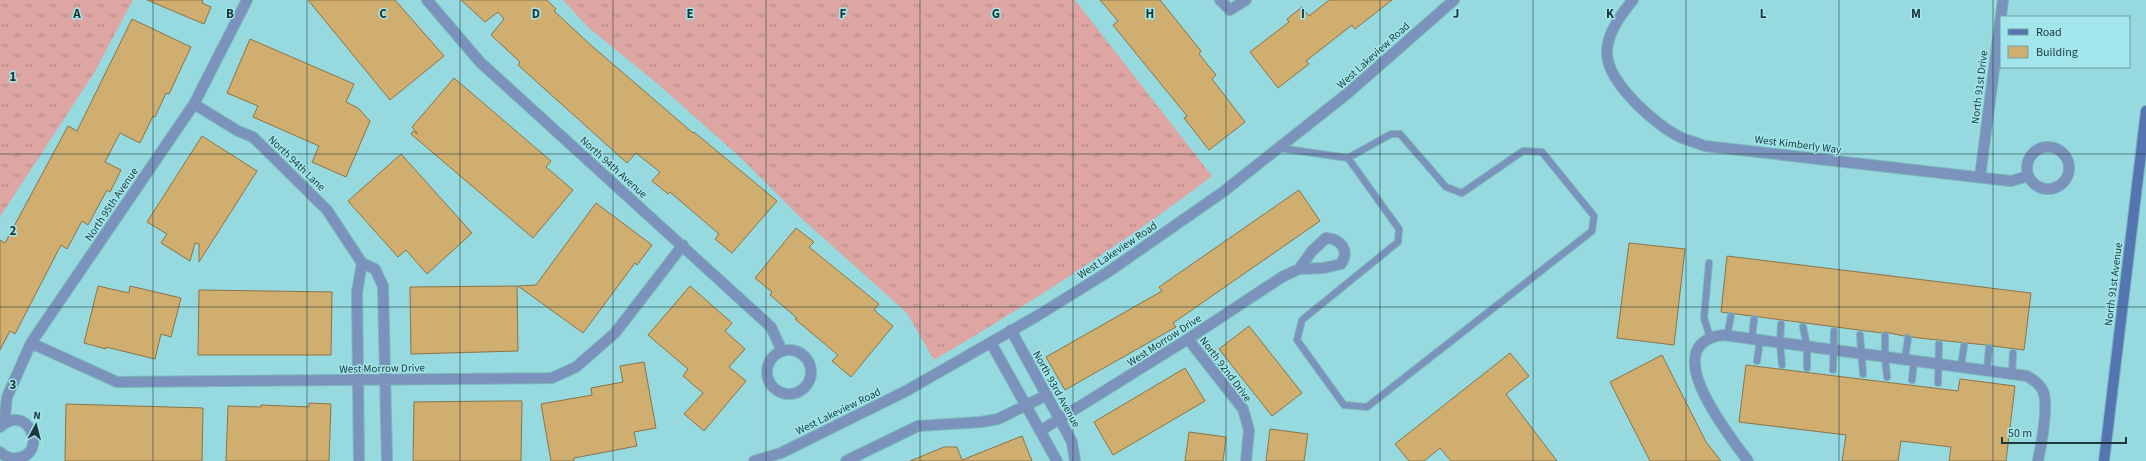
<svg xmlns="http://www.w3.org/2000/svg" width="2146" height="461" viewBox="0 0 2146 461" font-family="'Source Sans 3',sans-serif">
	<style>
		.grass { fill: url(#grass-tufts) }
		.building { fill: #d0ae6f; stroke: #8b7448 }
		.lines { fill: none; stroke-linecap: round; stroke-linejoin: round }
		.service-casing { stroke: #7bb6ba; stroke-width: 8 }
		.minor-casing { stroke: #7bb6ba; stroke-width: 12 }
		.tertiary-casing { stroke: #7bb6ba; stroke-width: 12 }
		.secondary-casing { stroke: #7bb6ba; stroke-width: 12 }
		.service { stroke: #7b92bc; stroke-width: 6 }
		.minor { stroke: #7b92bc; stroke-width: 10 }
		.tertiary { stroke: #7b92bc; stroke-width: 10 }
		.secondary { stroke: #5575b2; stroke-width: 10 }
		.grid { fill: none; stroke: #1c383a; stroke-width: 1; stroke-opacity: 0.55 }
		.labels { text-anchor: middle; stroke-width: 3; stroke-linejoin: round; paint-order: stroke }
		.street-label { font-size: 11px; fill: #1c383a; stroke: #a2e6eb }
		.grid-label { font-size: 13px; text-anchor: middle; font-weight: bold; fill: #1c383a; stroke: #a2e6eb; stroke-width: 3; stroke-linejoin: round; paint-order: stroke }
	</style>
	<defs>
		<pattern id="grass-tufts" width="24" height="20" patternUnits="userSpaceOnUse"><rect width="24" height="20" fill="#dda6a3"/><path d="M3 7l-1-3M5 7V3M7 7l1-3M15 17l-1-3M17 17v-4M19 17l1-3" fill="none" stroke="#b28886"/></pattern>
	</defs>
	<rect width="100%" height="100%" fill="#96d9de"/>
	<path class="grass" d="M0 0H133L94 73 0 217Z
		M563 0H1075L1212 176C1123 244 1030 303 934 360L907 313 800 217 741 158 659 85 589 28Z"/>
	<path class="building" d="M147 0H203L202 3 211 7 204 24Z
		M308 0H395L444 56 390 100Z
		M461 0H547L556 9 554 11 593 47 693 133 694 132 777 201 732 253 715 239 719 234 670 192 668 194 652 181 660 172 636 153 627 163 518 65 520 62 491 35 504 19 498 12 485 22Z
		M1100 0H1160L1201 51 1199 54 1216 75 1212 79 1245 122 1209 150 1184 118 1187 116 1113 25 1118 21Z
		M1329 0H1392L1355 29 1352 25 1306 61 1309 64 1278 88 1250 52 1289 22 1287 19 1302 7 1309 16Z
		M132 19 191 47 169 94 166 93 155 117 153 116 140 143 120 133 105 162 121 170 110 192 107 190 88 225 82 221 67 249 61 245 15 334 10 331 0 350V240L5 243 68 126 77 131Z
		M250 39 354 84 346 102 358 108 370 121 346 177 312 162 319 146 253 117 258 106 227 93Z
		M454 78 551 161 546 167 573 190 533 238 411 134 413 131 418 134 412 127Z
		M202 136 257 171 199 262V244L195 243 190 261 161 243 167 234 147 222Z
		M401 154 472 233 427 274 406 250 398 257 348 201Z
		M1299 190 1320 221 1173 323 1176 327 1065 390 1046 357 1162 291 1159 287Z
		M596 203 652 245 637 265 635 263 583 333 518 286 536 285Z
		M796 228 814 242 809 247 879 304 874 310 893 326 851 377 832 361 838 355 795 319 797 318 770 295 772 292 755 278Z
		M1629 243 1685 249 1674 345 1617 338Z
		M1727 256 2031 293 2024 350 1993 346 1990 344 1986 345 1919 338 1912 337 1908 334 1904 336 1885 332 1882 333 1721 312Z
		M98 286 129 293 130 286 181 298 171 337 161 334 155 359 106 347V349L84 343Z
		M517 286 518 351 411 354 410 287Z
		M690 286 732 323 725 331 745 349 729 367 746 381 704 431 684 414 703 393 683 376 688 369 648 335Z
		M199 290 332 292 331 355H198Z
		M1249 326 1302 393 1272 416 1219 349Z
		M1510 353 1529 376 1506 394 1557 461H1451L1440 448 1424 461H1409L1395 444Z
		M1662 355 1706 442 1721 461H1650L1610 382Z
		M644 362 656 428 634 432 637 446 574 458V461H551L541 404 592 395 591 388 623 382 620 366Z
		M1746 365 1958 391 1960 379 2015 386 2006 461H1949L1951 447 1901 441 1898 461H1842L1846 435 1739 422Z
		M1185 368 1205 401 1113 455 1094 422Z
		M500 401H522L521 461H413L414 402Z
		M309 403 331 404 329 461H226L228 406 261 407V405L309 407Z
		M66 404 203 408 202 461H65Z
		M1270 429 1308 434 1304 461H1266Z
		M1189 432 1226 437 1223 461H1185Z
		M1022 436 1032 461H910L944 447H957L962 460Z"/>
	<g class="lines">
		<g class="service-casing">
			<path id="service" d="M1279 148 1348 158 1391 134H1400L1446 187 1462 193 1523 151 1542 152 1594 216 1592 231 1367 407 1344 405 1297 340 1302 320 1398 242 1399 229 1348 158
				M1709 263 1704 318 1710 337
				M1781 324 1780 343 1782 365
				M1803 327 1807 346V368
				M1860 335 1863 374
				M1727 336 1731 316
				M1885 336V356L1887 377
				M1752 339 1754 319
				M1905 359 1908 338
				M1757 361 1760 340
				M1961 366 1964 346
				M1987 369 1989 348
				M1833 370 1834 331
				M2012 372 2013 353
				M1912 380 1914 360
				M1938 383 1939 344"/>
		</g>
		<g class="minor-casing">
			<path id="minor" d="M427 0 480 62 771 327 782 351
				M1220 0 1230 10 1246 0
				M1633 0C1621 14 1606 34 1607 54 1608 83 1657 127 1682 138 1690 141 1698 143 1705 146L2011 181 2028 176
				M194 104 238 131 253 137 327 210 362 263 375 269 383 286 387 461
				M2027 168a21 21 0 1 1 42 0a21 21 0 1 1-42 0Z
				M1980 177 2003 0
				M1011 330 1072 442 1075 461
				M1188 339 1243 409 1249 430 1246 461
				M31 343 117 382 552 378 576 367 615 333 683 245
				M991 343 1057 461
				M767 372a22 22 0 1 1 44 0a22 22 0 1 1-44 0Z
				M4 423 7 397 31 343 194 104 247 0
				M0 427C29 401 49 455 17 458 10 459 5 457 0 452
				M1040 431 1188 339 1282 277 1299 269 1324 268 1341 264C1350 250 1341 239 1326 238L1312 251 1299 269
				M359 461 357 292 362 263
				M846 461 918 426 981 422 998 419 1047 395
				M1748 461C1729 435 1655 344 1723 335L2027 376C2034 380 2040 384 2043 391 2049 405 2041 446 2038 461"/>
		</g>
		<g class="tertiary-casing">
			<path id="tertiary" d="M754 461 781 453 906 391 1037 316 1108 272 1223 192 1348 93 1454 0"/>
		</g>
		<g class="secondary-casing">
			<path id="secondary" d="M2104 461 2146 111"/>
		</g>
		<use href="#service" class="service"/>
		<use href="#minor" class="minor"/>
		<use href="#tertiary" class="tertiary"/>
		<use href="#secondary" class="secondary"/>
	</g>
	<path class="grid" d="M153 0V461M307 0V461M460 0V461M613 0V461M766 0V461M920 0V461M1073 0V461M1226 0V461M1380 0V461M1533 0V461M1686 0V461M1839 0V461M1993 0V461M0 154H2146M0 307H2146"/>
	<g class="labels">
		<g class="street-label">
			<text transform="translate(1373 55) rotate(-42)" y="4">West Lakeview Road</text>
			<text transform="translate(1979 87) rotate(-83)" y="4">North 91st Drive</text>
			<text transform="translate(1798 144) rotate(7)" y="4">West Kimberly Way</text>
			<text transform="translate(297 163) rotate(44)" y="4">North 94th Lane</text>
			<text transform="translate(614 167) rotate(42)" y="4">North 94th Avenue</text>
			<text transform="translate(111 204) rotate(-56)" y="4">North 95th Avenue</text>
			<text transform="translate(1117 250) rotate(-34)" y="4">West Lakeview Road</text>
			<text transform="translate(2113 284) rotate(-83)" y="4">North 91st Avenue</text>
			<text transform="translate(1164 340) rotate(-33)" y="4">West Morrow Drive</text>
			<text transform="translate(382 368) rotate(-1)" y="4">West Morrow Drive</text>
			<text transform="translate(1226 369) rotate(53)" y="4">North 92nd Drive</text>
			<text transform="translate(1057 389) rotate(61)" y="4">North 93rd Avenue</text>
			<text transform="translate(838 411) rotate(-26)" y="4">West Lakeview Road</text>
		</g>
	</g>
	<g class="grid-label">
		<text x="77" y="18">A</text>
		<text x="230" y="18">B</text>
		<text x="383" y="18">C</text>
		<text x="536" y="18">D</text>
		<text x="690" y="18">E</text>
		<text x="843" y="18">F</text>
		<text x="996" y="18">G</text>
		<text x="1150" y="18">H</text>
		<text x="1303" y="18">I</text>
		<text x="1456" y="18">J</text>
		<text x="1610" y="18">K</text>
		<text x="1763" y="18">L</text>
		<text x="1916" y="18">M</text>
		<text x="13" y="81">1</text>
		<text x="13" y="235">2</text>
		<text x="13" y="389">3</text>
	</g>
	<rect x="2000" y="16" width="130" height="52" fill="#a2e6eb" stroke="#6ca0a4"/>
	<rect x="2008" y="29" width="20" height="6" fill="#5575b2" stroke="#6ca0a4"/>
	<text x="2036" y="36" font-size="12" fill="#1c383a">Road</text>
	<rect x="2008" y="46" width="20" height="12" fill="#d0ae6f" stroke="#6ca0a4"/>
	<text x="2036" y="56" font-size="12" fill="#1c383a">Building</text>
	<g transform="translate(36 425) rotate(7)" stroke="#a2e6eb" stroke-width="3" paint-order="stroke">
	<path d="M0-3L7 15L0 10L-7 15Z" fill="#1c383a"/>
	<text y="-6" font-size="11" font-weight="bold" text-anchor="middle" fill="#1c383a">N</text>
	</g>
	<path d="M2002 437v6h124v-6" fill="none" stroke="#1c383a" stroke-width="2"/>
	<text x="2008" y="437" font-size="12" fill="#1c383a" stroke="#a2e6eb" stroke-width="3" paint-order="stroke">50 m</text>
</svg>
